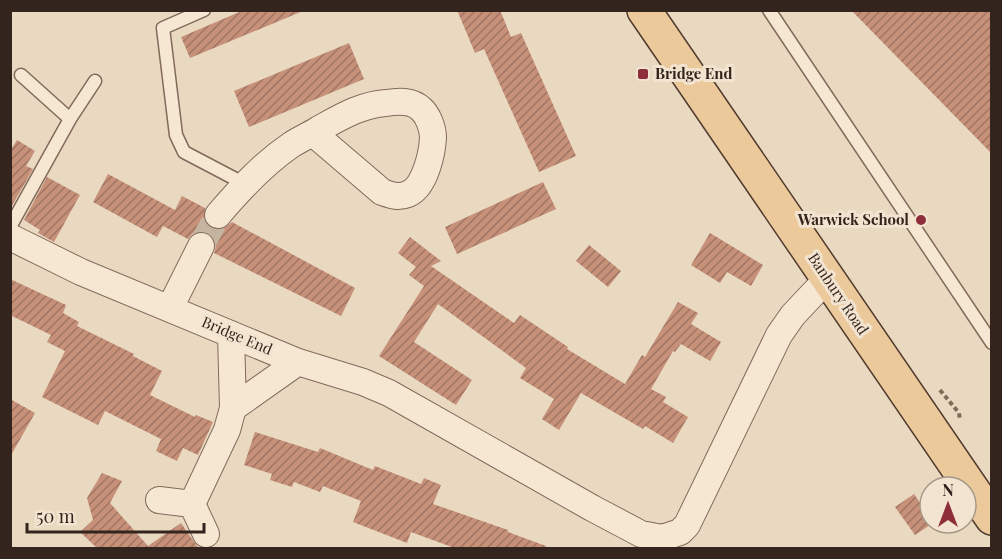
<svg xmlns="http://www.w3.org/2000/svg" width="1002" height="559" viewBox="0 0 1002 559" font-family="'Playfair Display',serif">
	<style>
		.building { fill: url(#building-hatch) }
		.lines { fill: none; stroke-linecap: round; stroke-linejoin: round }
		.street-tunnel { stroke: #c5b5a0; stroke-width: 26; stroke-dasharray: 26 13; stroke-linecap: butt }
		.lane-casing { stroke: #826a5a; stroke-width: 15 }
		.street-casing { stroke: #826a5a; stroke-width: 28 }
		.primary-casing { stroke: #503a2e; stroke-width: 36 }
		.path { stroke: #826a5a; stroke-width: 4; stroke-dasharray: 4.5 3; stroke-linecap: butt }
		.lane { stroke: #f6e7d3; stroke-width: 12 }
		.street { stroke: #f6e7d3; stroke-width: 26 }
		.primary { stroke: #ecc99a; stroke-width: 33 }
		.poi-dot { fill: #8d2e3a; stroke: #f2e4d0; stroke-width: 2 }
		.labels { text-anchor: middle; stroke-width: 6; stroke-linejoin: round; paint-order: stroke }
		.poi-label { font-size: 15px; font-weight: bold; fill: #33251d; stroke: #f2e4d0; text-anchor: start }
		.street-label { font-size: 15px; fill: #33251d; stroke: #f2e4d0 }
	</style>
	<defs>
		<pattern id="building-hatch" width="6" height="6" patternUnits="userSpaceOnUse" patternTransform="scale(1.5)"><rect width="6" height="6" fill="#c69079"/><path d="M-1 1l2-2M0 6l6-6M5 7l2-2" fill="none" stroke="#a17563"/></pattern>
	</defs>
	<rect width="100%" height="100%" fill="#ead9c1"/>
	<path class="building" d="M244 10 303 11 190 58 181 37Z
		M457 10H500L511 37 521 33 576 156 539 172 484 49 475 53Z
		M851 10H992V154Z
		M349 43 364 79 249 127 234 91Z
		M17 140 35 151 26 166 33 169 10 209V151Z
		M108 174 175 210 182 196 205 208 204 219 209 227 215 230 222 229 232 222 355 288 341 316 214 253 216 246 214 238 207 232 200 231 193 233 188 239 163 226 157 237 93 202Z
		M47 177 80 195 54 242 38 233 40 230 24 220Z
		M543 182 556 209 457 254 445 227Z
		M710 233 763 265 751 286 727 272 720 283 691 265Z
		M410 237 441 261 431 266 514 323 520 315 568 347 567 349 625 384 642 355 645 357 678 302 698 313 691 324 721 342 710 361 681 344 675 352 673 351 651 389 666 397 663 402 688 417 673 443 645 426 643 429 581 393 559 430 542 419 554 399 520 378 526 368 438 304 414 342 472 380 456 405 379 356 424 286 409 275 416 267 398 253Z
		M589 245 621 271 608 287 576 261Z
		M10 279 66 305 63 313 79 322 77 326 134 354 133 356 162 371 150 395 195 417 196 415 213 422 198 455 183 448 177 461 156 451 161 439 105 411 98 425 42 397 65 351 47 342 51 335 10 315Z
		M10 399 35 413 10 457Z
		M255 432 318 452 320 448 373 470 375 466 421 484 424 478 441 485 433 504 508 530V532L546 546V549H457L411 532 407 543 353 522 361 501 323 486 320 492 294 482 292 487 270 480 272 474 244 465Z
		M102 473 122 481 110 503 148 546 181 523 197 546 203 549H98L80 532 93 520 87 498Z
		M914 494 930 517V523H933L915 535 895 507Z"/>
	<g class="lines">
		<path class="street-tunnel" d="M201 246 218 215"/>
		<g class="lane-casing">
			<path id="lane" d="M204 10 163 28 176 135 184 152 245 184
				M769 10 992 343
				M21 75 70 119
				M10 227 70 119 95 81"/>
		</g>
		<g class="street-casing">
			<path id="street" d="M218 215C240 189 263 164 291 145 300 139 310 135 319 129 341 117 360 105 386 103 398 101 412 100 421 109 428 115 433 128 433 138 432 154 425 187 408 194 398 198 391 195 382 192L313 133
				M10 237 81 272 298 362 363 382 389 393 592 508 641 534 662 538 680 532 687 525 779 335 793 315 827 279
				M170 308 201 246
				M233 408 298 362
				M159 500 192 504 206 534
				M192 504 227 430 233 408 231 334"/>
		</g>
		<g class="primary-casing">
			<path id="primary" d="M644 10 992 518"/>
		</g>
		<path class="path" d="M940 390 959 413 960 420"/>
		<use href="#lane" class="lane"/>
		<use href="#street" class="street"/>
		<use href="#primary" class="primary"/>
	</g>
	<g class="poi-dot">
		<rect x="637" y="68" width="12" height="12" rx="3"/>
		<circle cx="921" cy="220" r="6"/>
	</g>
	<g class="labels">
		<g class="poi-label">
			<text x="655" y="79">Bridge End</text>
			<text x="909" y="225" text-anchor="end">Warwick School</text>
		</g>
		<g class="street-label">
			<text transform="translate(838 294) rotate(56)" y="5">Banbury Road</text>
			<text transform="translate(237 336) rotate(23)" y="5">Bridge End</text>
		</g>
	</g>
	<rect width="1002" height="559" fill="none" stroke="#33251d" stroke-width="24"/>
	<g transform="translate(948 505)"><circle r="28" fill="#f2e4d0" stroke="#a69888" stroke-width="1.5"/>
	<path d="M0-4.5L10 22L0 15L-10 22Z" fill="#8d2e3a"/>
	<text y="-9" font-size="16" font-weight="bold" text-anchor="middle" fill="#33251d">N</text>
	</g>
	<path d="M27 523v9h177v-9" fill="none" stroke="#33251d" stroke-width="3"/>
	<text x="36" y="523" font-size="18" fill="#33251d" stroke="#f2e4d0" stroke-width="4.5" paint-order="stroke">50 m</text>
</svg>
